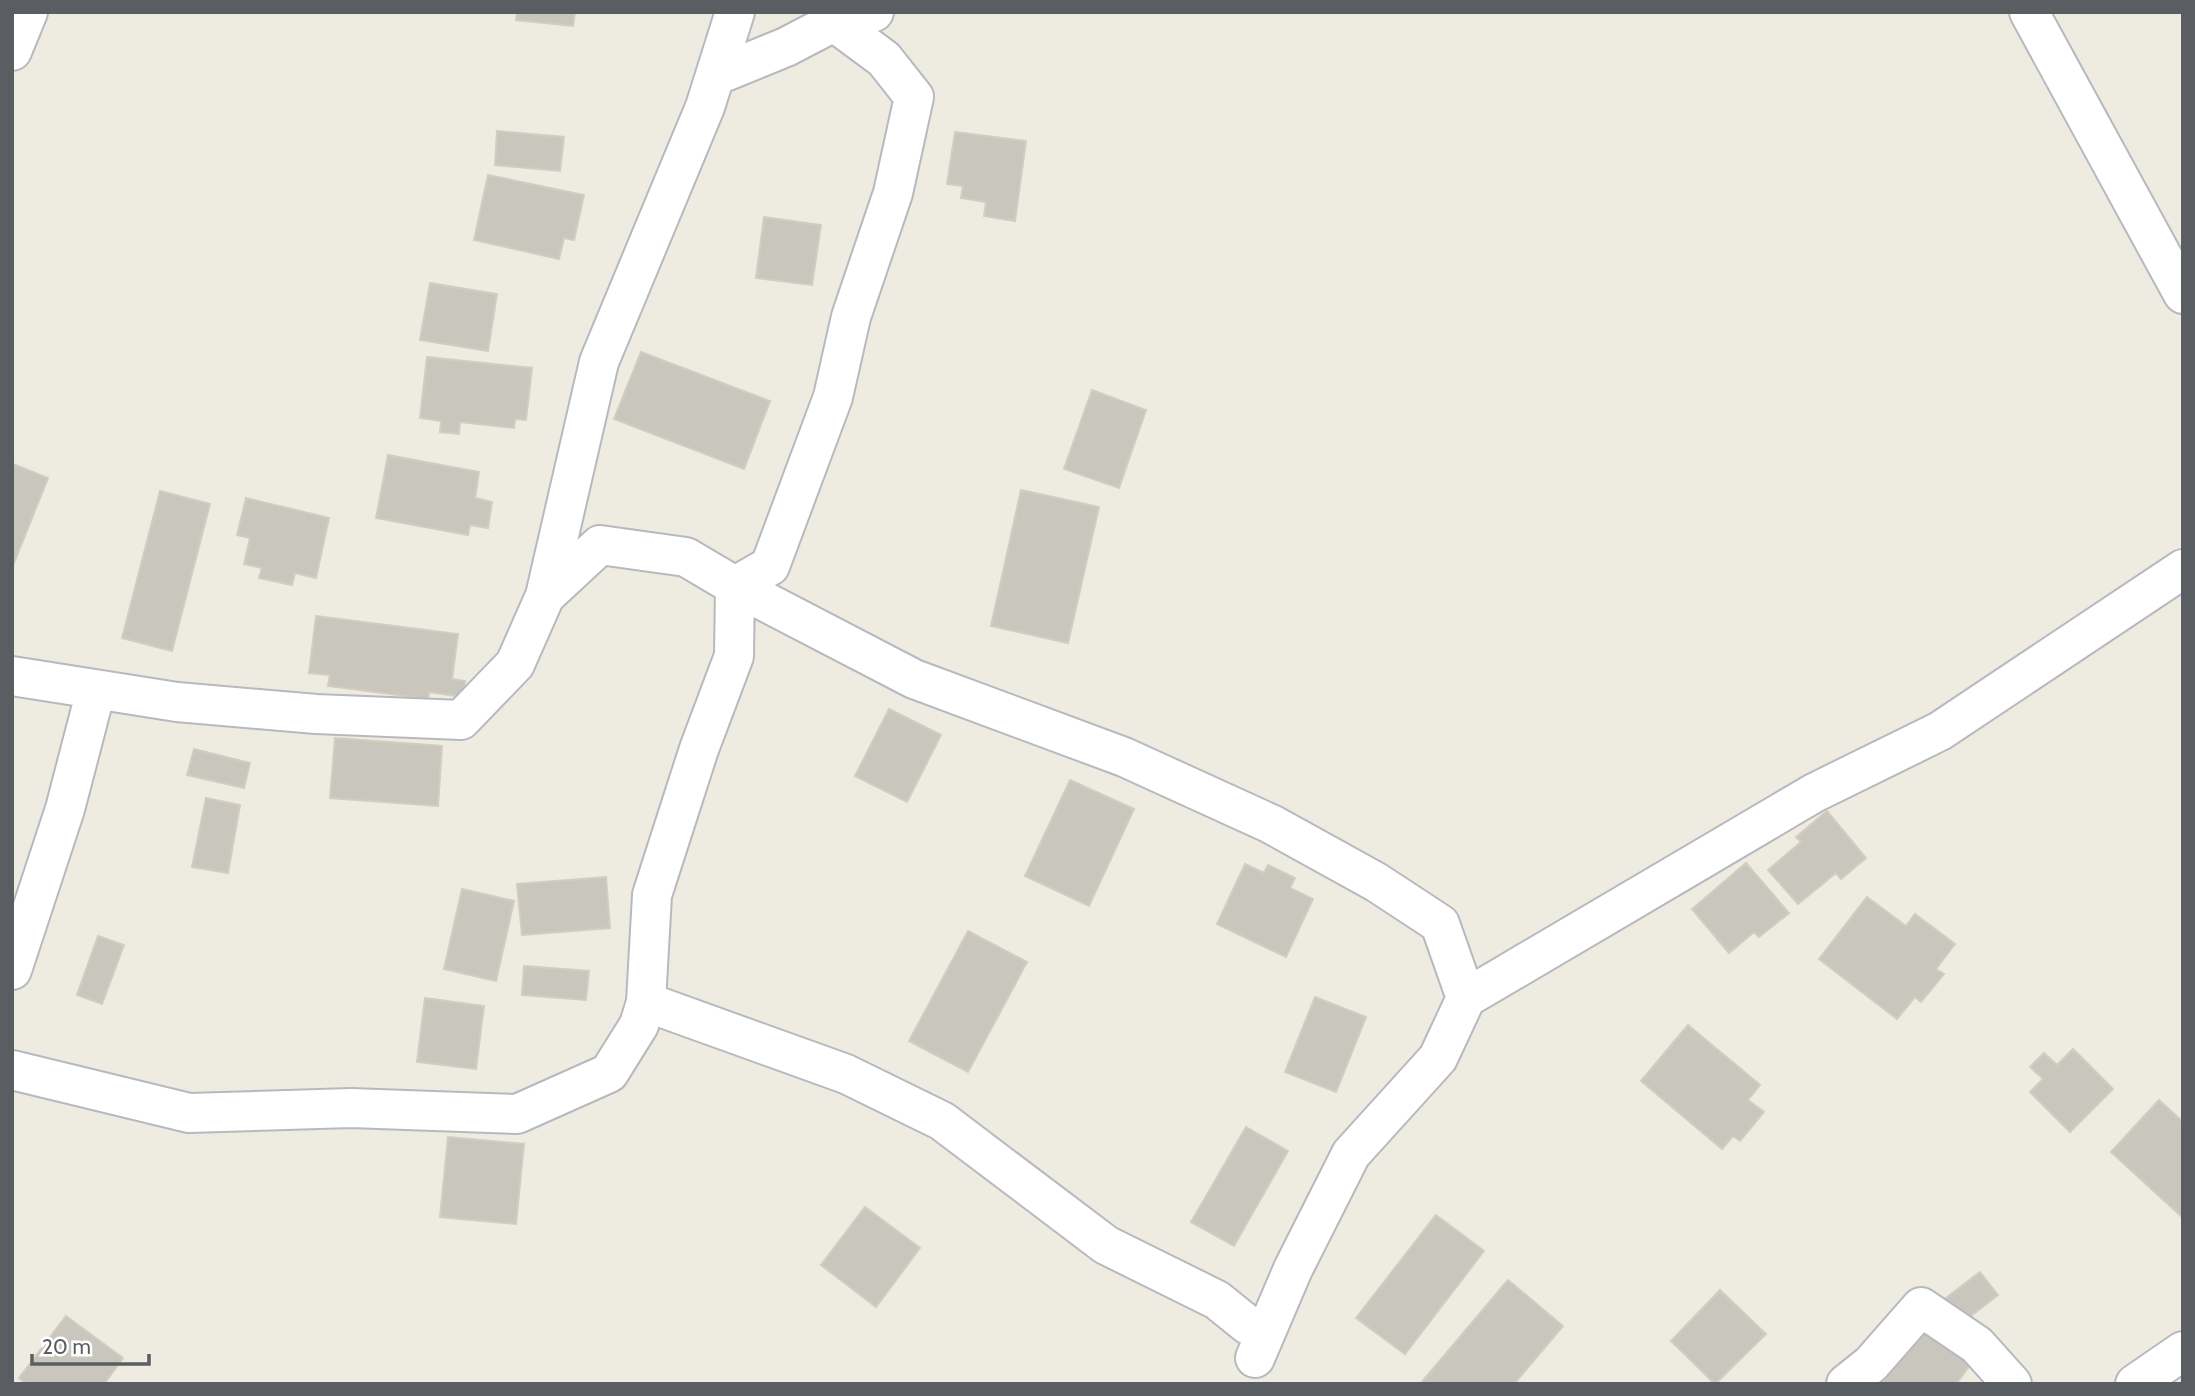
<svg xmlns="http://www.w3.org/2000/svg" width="2195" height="1396" viewBox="0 0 2195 1396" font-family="Cabin,sans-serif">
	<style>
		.building { fill: #c9c6be; stroke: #d3cdbf; stroke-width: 2 }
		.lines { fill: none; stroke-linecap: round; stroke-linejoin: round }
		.minor-casing { stroke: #b7b9bf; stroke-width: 42 }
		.minor { stroke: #fff; stroke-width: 38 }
	</style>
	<rect width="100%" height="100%" fill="#eeebe1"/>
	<path class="building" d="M517 12H575L573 26 516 20Z
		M497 131 564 137 560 171 495 165Z
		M955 132 1026 141 1015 221 984 216 986 202 961 198 963 186 947 184Z
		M488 175 584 195 574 240 564 238 559 259 474 240Z
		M764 217 821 225 812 285 756 278Z
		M430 283 497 294 488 351 420 340Z
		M641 352 770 401 744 469 614 419Z
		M427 357 532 368 526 420 515 419 514 428 460 422 459 434 440 432 441 421 420 418Z
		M1092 390 1146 410 1119 488 1064 469Z
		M388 455 479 472 475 498 492 502 488 528 470 525 468 535 376 518Z
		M13 464 48 478 12 568V465Z
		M1021 490 1099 507 1068 643 991 626Z
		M160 491 210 504 172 651 122 638Z
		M246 498 329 518 316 578 295 573 292 585 259 578 262 568 244 564 250 538 237 535Z
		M316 616 458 634 452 679 465 681 463 697 429 692 428 699 328 686 330 675 309 673Z
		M889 709 941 735 907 802 855 776Z
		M335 738 442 746 438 806 330 798Z
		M194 749 250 763 244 788 187 775Z
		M1070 780 1134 809 1089 906 1025 876Z
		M206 798 240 805 228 873 192 867Z
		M1827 811 1866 858 1841 879 1836 873 1798 904 1768 870 1801 842 1796 837Z
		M1746 863 1789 913 1759 937 1754 932 1729 953 1692 909Z
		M1245 864 1264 873 1268 865 1295 878 1290 888 1313 899 1286 957 1217 924Z
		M606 877 610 928 522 935 517 884Z
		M462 889 514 901 496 981 444 969Z
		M1867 897 1906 926 1915 914 1955 944 1936 969 1944 974 1921 1002 1915 997 1897 1019 1819 959Z
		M968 931 1027 962 968 1072 909 1041Z
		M98 936 124 945 102 1004 77 995Z
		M524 966 589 971 586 1000 522 995Z
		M1315 997 1366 1017 1336 1092 1285 1072Z
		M425 998 484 1006 476 1069 417 1062Z
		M1688 1025 1760 1085 1748 1100 1764 1112 1740 1141 1733 1136 1722 1149 1641 1081Z
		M2073 1049 2113 1089 2070 1132 2030 1092 2043 1079 2030 1067 2044 1053 2057 1065Z
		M2159 1100 2183 1122V1218L2111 1152Z
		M1246 1127 1288 1151 1234 1246 1191 1222Z
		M448 1137 524 1144 516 1224 440 1217Z
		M865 1207 920 1248 876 1307 821 1265Z
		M1436 1215 1484 1251 1405 1354 1356 1318Z
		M1980 1272 1998 1295 1964 1321 1946 1298Z
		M1508 1280 1563 1326 1514 1384H1420Z
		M1720 1290 1766 1334 1715 1384 1671 1341Z
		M66 1316 123 1358 104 1384H27L19 1378Z
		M1927 1323 1974 1360 1956 1384H1881Z"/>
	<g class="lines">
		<g class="minor-casing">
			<path id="minor" d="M874 12 834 22 884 59 914 97 893 193 851 317 833 397 770 566 735 586 734 656 699 749 652 895 646 1002 846 1074 942 1121 1106 1245 1217 1300 1248 1325
				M2029 12 2183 294
				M12 51 28 12
				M715 76 786 47 834 22
				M545 596 599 362 705 107 735 12
				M12 676 177 702 316 714 461 720 515 664 545 596 600 545 686 557 735 586 914 679 1124 757 1271 824 1376 882 1440 924 1466 998 1438 1058 1351 1154 1293 1269 1255 1358
				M12 970 65 809 96 690
				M1466 998 1814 793 1940 731 2183 569
				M12 1070 189 1113 351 1108 517 1114 609 1073 639 1025 646 1002
				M1846 1384 1871 1364 1921 1307 1977 1345 2012 1384
				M2135 1384 2183 1351"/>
		</g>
		<use href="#minor" class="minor"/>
	</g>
	<rect width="2195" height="1396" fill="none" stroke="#5a5e63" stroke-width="28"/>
	<path d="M32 1354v10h117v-10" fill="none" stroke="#5a5e63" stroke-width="3.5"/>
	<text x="42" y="1354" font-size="21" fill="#5a5e63" stroke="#ffffff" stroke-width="5" paint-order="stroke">20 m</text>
</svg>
